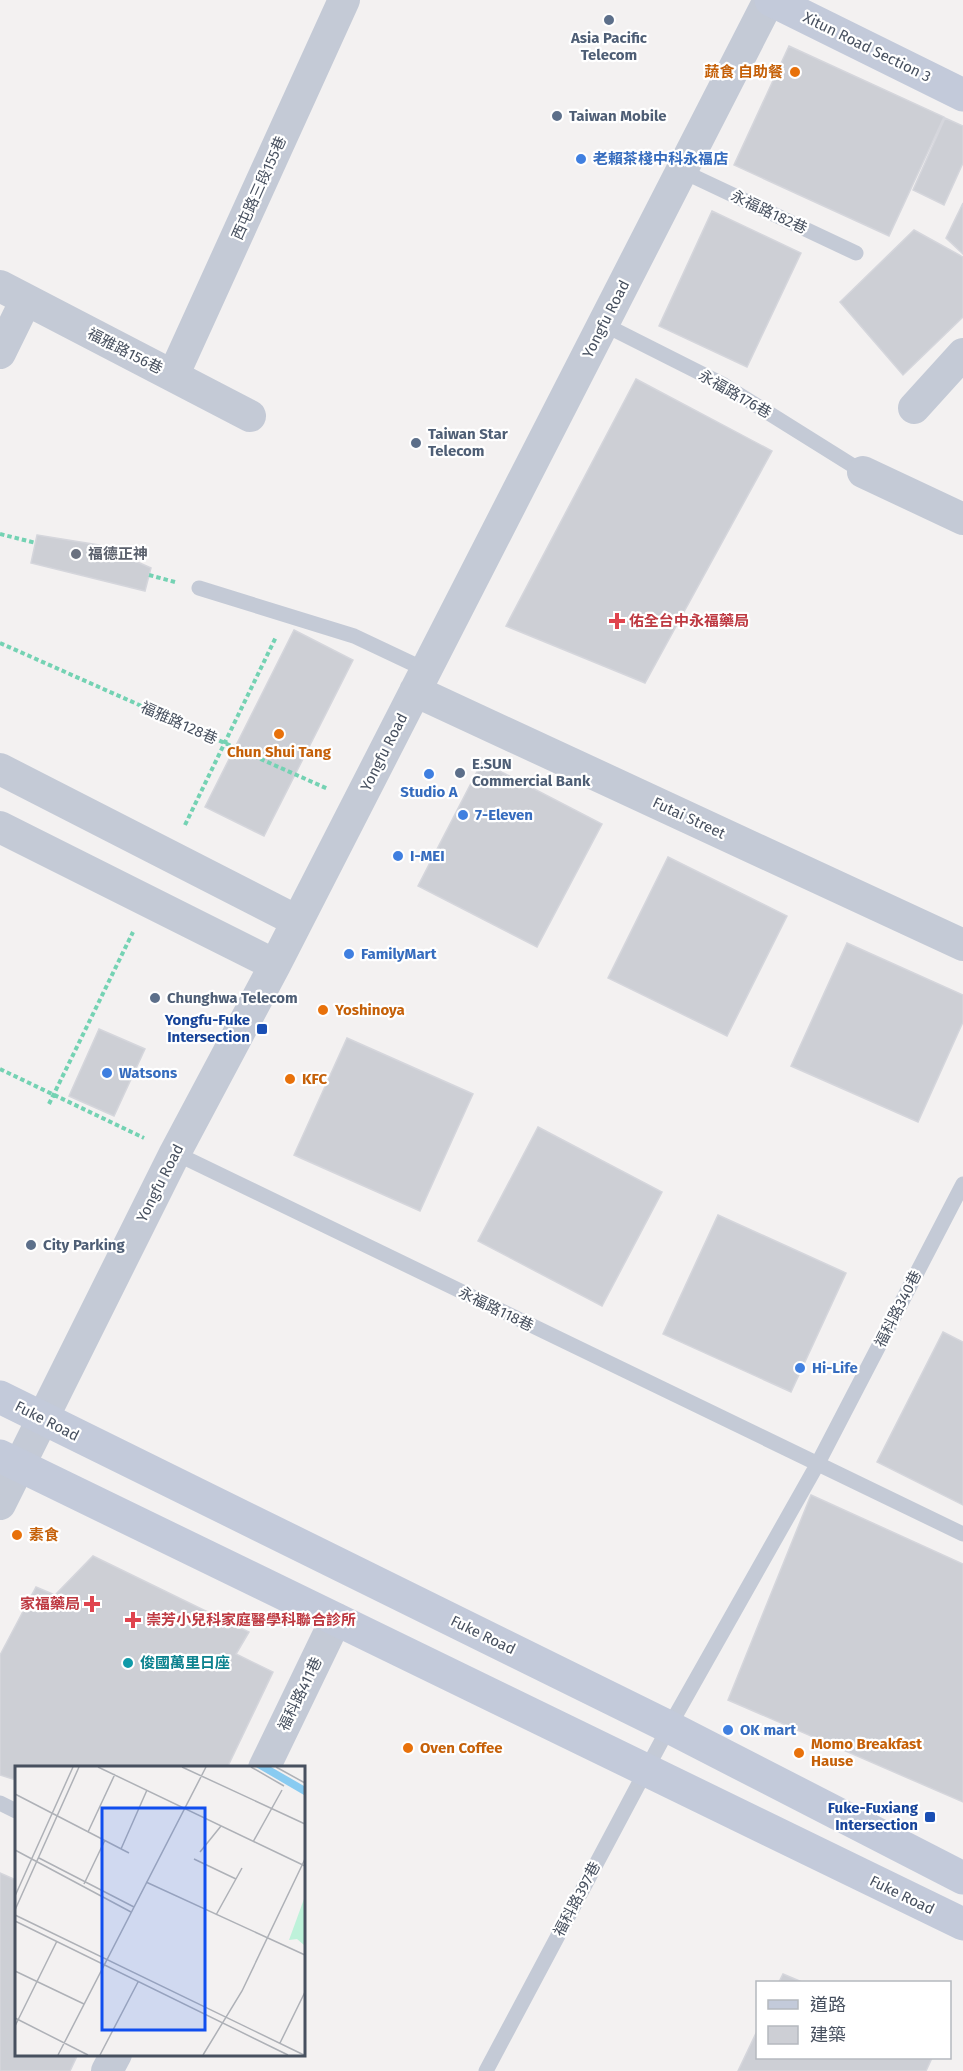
<svg xmlns="http://www.w3.org/2000/svg" width="963" height="2071" viewBox="0 0 963 2071" font-family="'Fira Sans','Noto Sans TC',sans-serif">
	<style>
		.building { fill: #cdcfd5; stroke: #d5d6dc; stroke-width: 1.5 }
		.lines { fill: none; stroke-linecap: round; stroke-linejoin: round }
		.path { stroke: #74d2b3; stroke-width: 4; stroke-dasharray: 4.5 3; stroke-linecap: butt }
		.lane { stroke: #c4cad6; stroke-width: 15 }
		.street { stroke: #c4cad6; stroke-width: 32 }
		.secondary { stroke: #c3cada; stroke-width: 33 }
		.service-dot { fill: #5c6f8a; stroke: #fff; stroke-width: 2 }
		.food-dot { fill: #e8710a; stroke: #fff; stroke-width: 2 }
		.shop-dot { fill: #3f7fe0; stroke: #fff; stroke-width: 2 }
		.worship-dot { fill: #6b7280; stroke: #fff; stroke-width: 2 }
		.health-dot { fill: #e0444e; stroke: #fff; stroke-width: 2 }
		.transit-dot { fill: #1a4fb4; stroke: #fff; stroke-width: 2 }
		.culture-dot { fill: #0f9aa8; stroke: #fff; stroke-width: 2 }
		.labels { text-anchor: middle; stroke-width: 4.5; stroke-linejoin: round; paint-order: stroke }
		.service-label { font-size: 15px; font-weight: bold; fill: #4e5e75; stroke: #fff; text-anchor: start }
		.street-label { font-size: 15px; fill: #47505f; stroke: #fff }
		.food-label { font-size: 15px; font-weight: bold; fill: #c56008; stroke: #fff; text-anchor: start }
		.shop-label { font-size: 15px; font-weight: bold; fill: #366cbe; stroke: #fff; text-anchor: start }
		.worship-label { font-size: 15px; font-weight: bold; fill: #5b616d; stroke: #fff; text-anchor: start }
		.health-label { font-size: 15px; font-weight: bold; fill: #be3a42; stroke: #fff; text-anchor: start }
		.transit-label { font-size: 15px; font-weight: bold; fill: #164399; stroke: #fff; text-anchor: end }
		.culture-label { font-size: 15px; font-weight: bold; fill: #0d838f; stroke: #fff; text-anchor: start }
		.inset-road { fill: none; stroke: #aeb1b7; stroke-width: 1.5 }
		.view { fill: #104eee; fill-opacity: 0.15; stroke: #104eee; stroke-width: 3 }
		.inset-edge { fill: none; stroke: #47505f; stroke-width: 3 }
	</style>
	<rect width="100%" height="100%" fill="#f3f1f1"/>
	<path class="building" d="M789 46 944 117 889 236 734 165Z
		M945 118 963 126V163L944 205 913 190Z
		M963 203V254L946 238Z
		M712 211 801 253 747 367 659 326Z
		M914 230 963 257V317L903 375 840 302Z
		M636 379 772 451 645 683 506 626Z
		M37 535 99 545 151 568 145 591 31 563Z
		M294 630 353 660 264 836 205 807Z
		M482 762 602 824 537 947 418 886Z
		M668 857 787 916 727 1036 608 978Z
		M847 943 963 995V1022L918 1122 791 1066Z
		M99 1029 145 1049 114 1116 69 1096Z
		M347 1038 473 1094 420 1211 294 1155Z
		M538 1127 662 1192 602 1306 478 1241Z
		M718 1215 846 1273 791 1392 663 1334Z
		M943 1332 963 1342V1505L877 1462Z
		M811 1495 963 1564V1802L728 1700Z
		M93 1556 249 1632 236 1654 273 1672 227 1768H16V1780L0 1775V1655L36 1587 55 1595Z
		M0 1873 16 1880V2054H78L70 2071H0Z
		M783 1974 802 1982H779Z
		M758 2029V2058H932L926 2071H738Z"/>
	<g class="lines">
		<path class="path" d="M0 534 36 543
			M149 575 175 582
			M0 643 328 789
			M185 825 276 637
			M0 1069 144 1138
			M49 1104 133 932"/>
		<path class="lane" d="M682 171 856 253
			M603 324 724 385 863 472
			M199 588 354 636 426 670
			M175 1153 963 1534
			M0 1803 16 1811
			M486 2071 669 1727 817 1465 963 1184"/>
		<path class="street" d="M0 286 250 416
			M0 353 26 300
			M173 376 344 0
			M914 408 963 354
			M863 472 963 519
			M415 691 963 945
			M0 769 297 921
			M0 827 275 965
			M0 1504 175 1153 275 965 769 0
			M264 1768 336 1619
			M107 2071 116 2054"/>
		<path class="secondary" d="M771 0 963 95
			M0 1397 669 1727 963 1878
			M0 1456 963 1924"/>
	</g>
	<g class="service-dot">
		<circle cx="609" cy="20" r="6"/>
		<circle cx="557" cy="116" r="6"/>
		<circle cx="416" cy="443" r="6"/>
		<circle cx="460" cy="773" r="6"/>
		<circle cx="155" cy="998" r="6"/>
		<circle cx="31" cy="1245" r="6"/>
	</g>
	<g class="food-dot">
		<circle cx="795" cy="72" r="6"/>
		<circle cx="279" cy="734" r="6"/>
		<circle cx="323" cy="1010" r="6"/>
		<circle cx="290" cy="1079" r="6"/>
		<circle cx="17" cy="1535" r="6"/>
		<circle cx="408" cy="1748" r="6"/>
		<circle cx="799" cy="1753" r="6"/>
	</g>
	<g class="shop-dot">
		<circle cx="581" cy="159" r="6"/>
		<circle cx="429" cy="774" r="6"/>
		<circle cx="463" cy="815" r="6"/>
		<circle cx="398" cy="856" r="6"/>
		<circle cx="349" cy="954" r="6"/>
		<circle cx="107" cy="1073" r="6"/>
		<circle cx="800" cy="1368" r="6"/>
		<circle cx="728" cy="1730" r="6"/>
	</g>
	<circle class="worship-dot" cx="76" cy="554" r="6"/>
	<g class="health-dot">
		<path d="M614 612h6v6h6v6h-6v6h-6v-6h-6v-6h6z"/>
		<path d="M89 1595h6v6h6v6h-6v6h-6v-6h-6v-6h6z"/>
		<path d="M130 1611h6v6h6v6h-6v6h-6v-6h-6v-6h6z"/>
	</g>
	<g class="transit-dot">
		<rect x="256" y="1023" width="12" height="12" rx="3"/>
		<rect x="924" y="1811" width="12" height="12" rx="3"/>
	</g>
	<circle class="culture-dot" cx="128" cy="1663" r="6"/>
	<g class="labels">
		<g class="service-label">
			<text x="609" y="43" text-anchor="middle">Asia Pacific<tspan x="609" dy="17">Telecom</tspan></text>
			<text x="569" y="121">Taiwan Mobile</text>
			<text x="428" y="439">Taiwan Star<tspan x="428" dy="17">Telecom</tspan></text>
			<text x="472" y="769">E.SUN<tspan x="472" dy="17">Commercial Bank</tspan></text>
			<text x="167" y="1003">Chunghwa Telecom</text>
			<text x="43" y="1250">City Parking</text>
		</g>
		<g class="street-label">
			<text transform="translate(867 47) rotate(26)" y="5">Xitun Road Section 3</text>
			<text transform="translate(259 188) rotate(-66)" y="5">西屯路三段155巷</text>
			<text transform="translate(769 212) rotate(25)" y="5">永福路182巷</text>
			<text transform="translate(606 319) rotate(-63)" y="5">Yongfu Road</text>
			<text transform="translate(125 351) rotate(27)" y="5">福雅路156巷</text>
			<text transform="translate(735 394) rotate(30)" y="5">永福路176巷</text>
			<text transform="translate(179 723) rotate(24)" y="5">福雅路128巷</text>
			<text transform="translate(384 752) rotate(-63)" y="5">Yongfu Road</text>
			<text transform="translate(689 818) rotate(25)" y="5">Futai Street</text>
			<text transform="translate(160 1183) rotate(-63)" y="5">Yongfu Road</text>
			<text transform="translate(496 1309) rotate(26)" y="5">永福路118巷</text>
			<text transform="translate(898 1309) rotate(-63)" y="5">福科路340巷</text>
			<text transform="translate(47 1421) rotate(27)" y="5">Fuke Road</text>
			<text transform="translate(483 1635) rotate(26)" y="5">Fuke Road</text>
			<text transform="translate(300 1694) rotate(-64)" y="5">福科路411巷</text>
			<text transform="translate(902 1895) rotate(26)" y="5">Fuke Road</text>
			<text transform="translate(577 1899) rotate(-62)" y="5">福科路397巷</text>
		</g>
		<g class="food-label">
			<text x="783" y="77" text-anchor="end">蔬食 自助餐</text>
			<text x="279" y="757" text-anchor="middle">Chun Shui Tang</text>
			<text x="335" y="1015">Yoshinoya</text>
			<text x="302" y="1084">KFC</text>
			<text x="29" y="1540">素食</text>
			<text x="811" y="1749">Momo Breakfast<tspan x="811" dy="17">Hause</tspan></text>
			<text x="420" y="1753">Oven Coffee</text>
		</g>
		<g class="shop-label">
			<text x="593" y="164">老賴茶棧中科永福店</text>
			<text x="429" y="797" text-anchor="middle">Studio A</text>
			<text x="475" y="820">7-Eleven</text>
			<text x="410" y="861">I-MEI</text>
			<text x="361" y="959">FamilyMart</text>
			<text x="119" y="1078">Watsons</text>
			<text x="812" y="1373">Hi-Life</text>
			<text x="740" y="1735">OK mart</text>
		</g>
		<g class="worship-label">
			<text x="88" y="559">福德正神</text>
		</g>
		<g class="health-label">
			<text x="629" y="626">佑全台中永福藥局</text>
			<text x="80" y="1609" text-anchor="end">家福藥局</text>
			<text x="146" y="1625">崇芳小兒科家庭醫學科聯合診所</text>
		</g>
		<g class="transit-label">
			<text x="250" y="1025">Yongfu-Fuke<tspan x="250" dy="17">Intersection</tspan></text>
			<text x="918" y="1813">Fuke-Fuxiang<tspan x="918" dy="17">Intersection</tspan></text>
		</g>
		<g class="culture-label">
			<text x="140" y="1668">俊國萬里日座</text>
		</g>
	</g>
	<g transform="translate(15 1766)">
		<rect width="290" height="290" fill="#f3f1f1"/>
		<path d="M289 133 290 179H289L282 173 274 174Z" fill="#bef2da"/>
		<path d="M241 1H256L289 20V29Z" fill="#89cbf1"/>
		<path class="inset-road" d="M83 1 290 100M167 1 290 58M236 1 269 20M261 1 290 17M0 28 114 87M73 66 100 8M238 76 267 24M106 83 132 24M0 84 116 146M185 86 206 60M24 92 119 141M179 93 221 113M131 116 290 189M69 118 90 74M0 130 58 1M0 144 64 1M0 149 289 289M201 149 227 102M0 155 273 289M0 205 69 238M0 252 73 289M0 260 42 175M265 277 290 226M43 289 191 1M85 289 123 216M188 289 227 225 290 93"/>
		<path class="view" d="M87 42H190V264H87Z"/>
		<rect width="290" height="290" class="inset-edge"/>
	</g>
	<rect x="756" y="1981" width="195" height="78" fill="#ffffff" stroke="#b5b9bf" stroke-width="1.5"/>
	<rect x="768" y="2000" width="30" height="9" fill="#c3cada" stroke="#b5b9bf" stroke-width="1.5"/>
	<text x="810" y="2011" font-size="18" fill="#47505f">道路</text>
	<rect x="768" y="2026" width="30" height="18" fill="#cdcfd5" stroke="#b5b9bf" stroke-width="1.5"/>
	<text x="810" y="2041" font-size="18" fill="#47505f">建築</text>
</svg>
